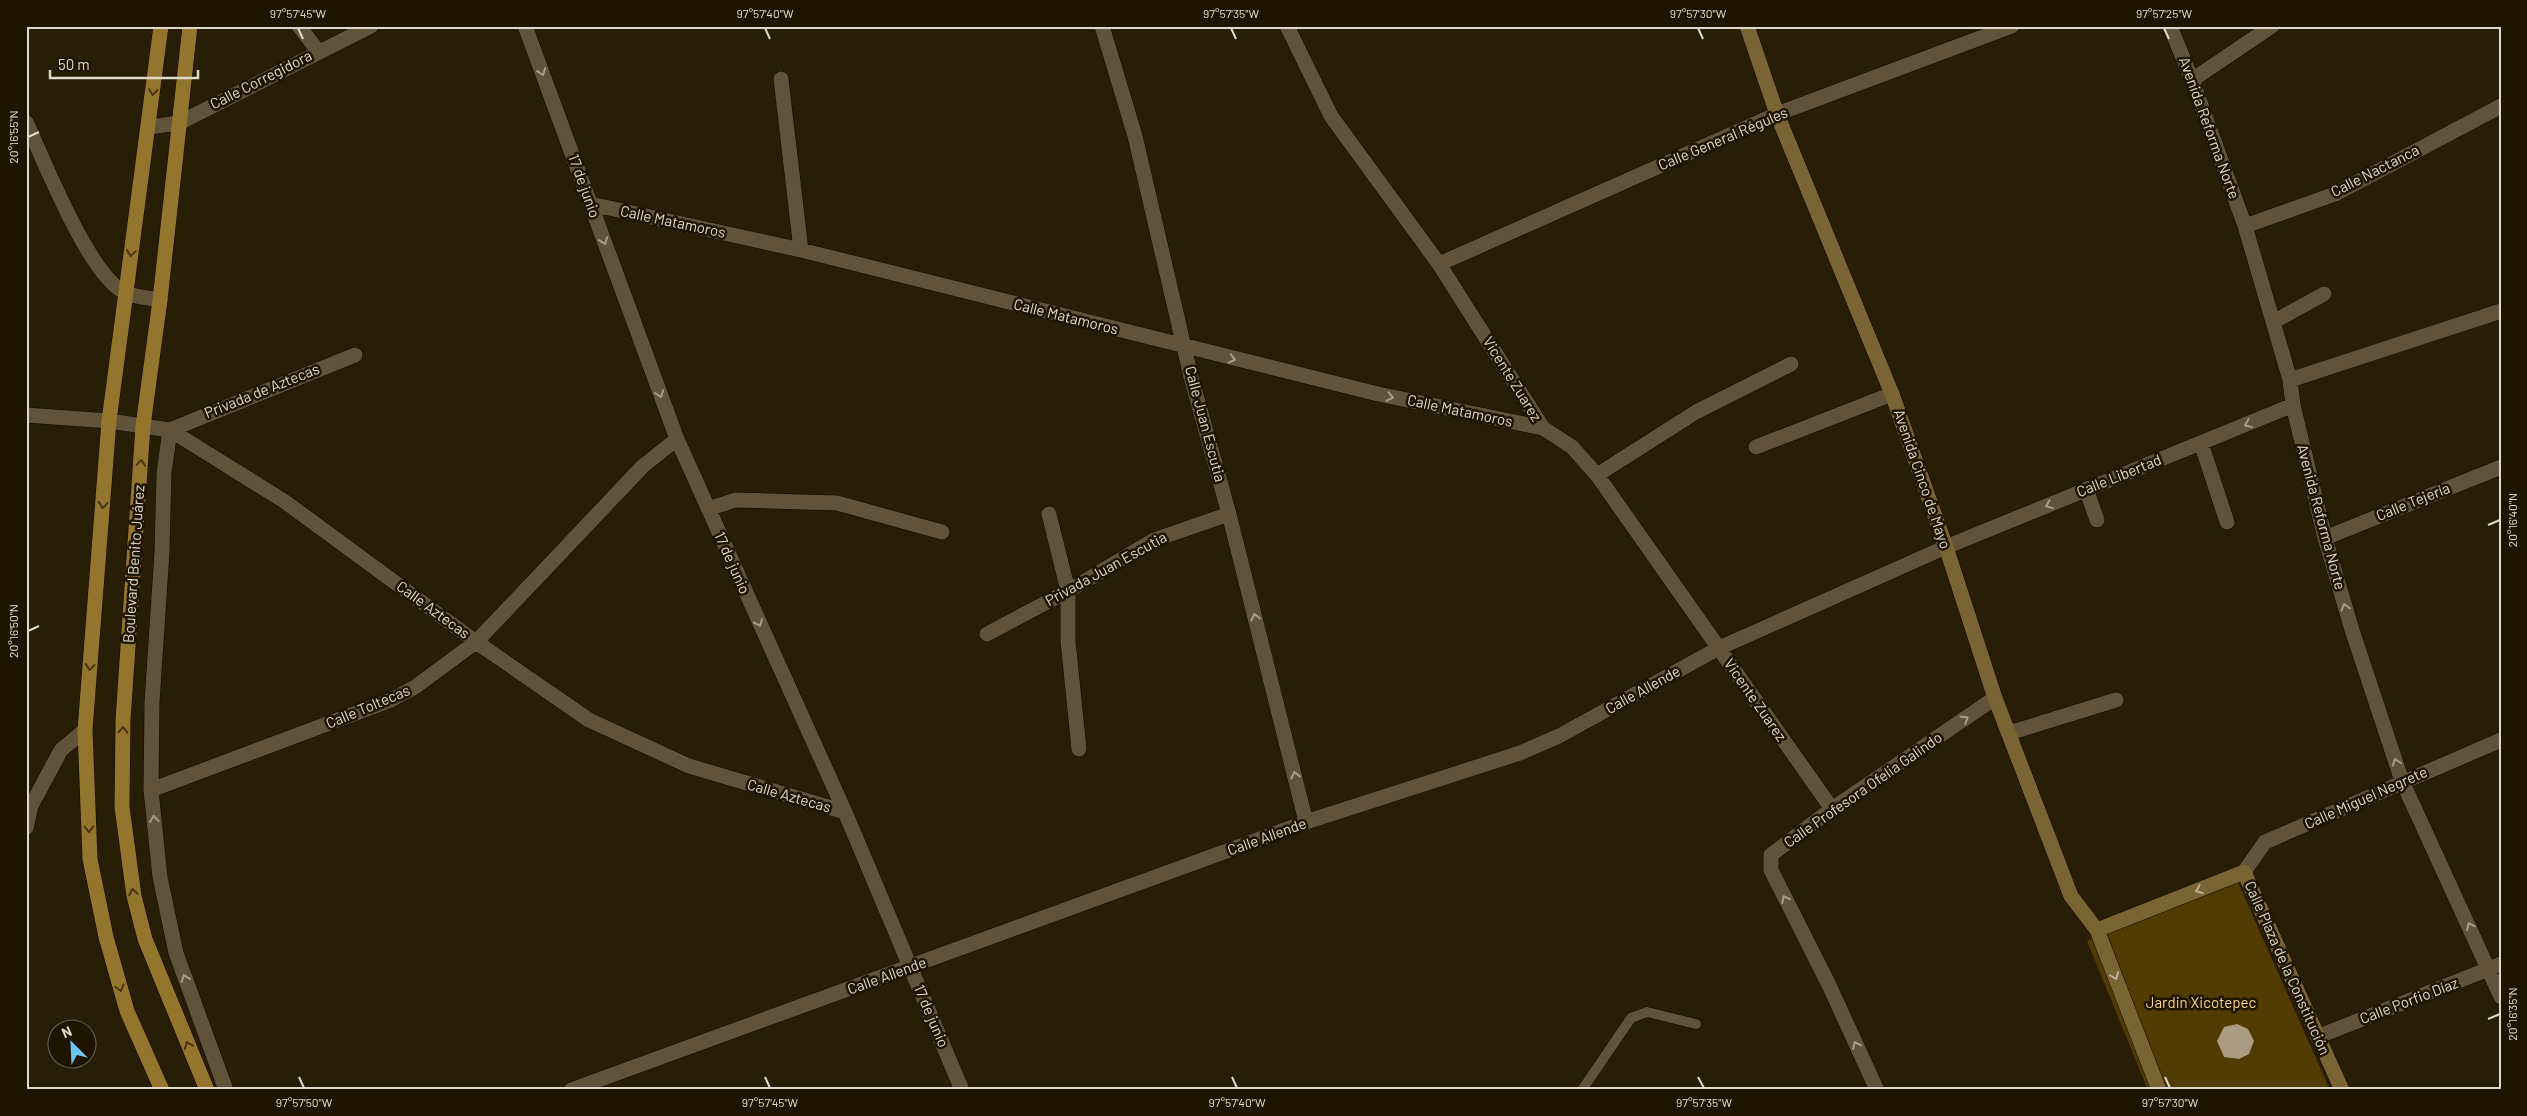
<svg xmlns="http://www.w3.org/2000/svg" width="2527" height="1116" viewBox="0 0 2527 1116" font-family="Barlow,sans-serif">
	<style>
		.green { fill: #513b00 }
		.building { fill: #aa9c80 }
		.lines { fill: none; stroke-linecap: round; stroke-linejoin: round }
		.lane-casing { stroke: #110700; stroke-width: 11 }
		.street-casing { stroke: #110700; stroke-width: 16 }
		.secondary-casing { stroke: #110700; stroke-width: 16 }
		.primary-casing { stroke: #110700; stroke-width: 16 }
		.lane { stroke: #60533a; stroke-width: 10 }
		.street { stroke: #60533a; stroke-width: 15 }
		.secondary { stroke: #7a6434; stroke-width: 15 }
		.primary { stroke: #94752d; stroke-width: 15 }
		.oneway { stroke: #a69d8a }
		.oneway2 { stroke: #483610 }
		.oneway3 { stroke: #bcb096 }
		.ticks { fill: none; stroke: #e0d9cb; stroke-width: 2 }
		.labels { text-anchor: middle; stroke-width: 5; stroke-linejoin: round; paint-order: stroke }
		.street-label { font-size: 15px; fill: #e0d9cb; stroke: #1f1400 }
		.park-label { font-size: 15px; fill: #fad488; stroke: #1f1400 }
		.neatline { fill: none; stroke: #e0d9cb; stroke-width: 2 }
		.ticks-label { font-size: 12px; text-anchor: middle; fill: #e0d9cb }
	</style>
	<rect width="100%" height="100%" fill="#281d05"/>
	<path class="green" d="M2236 878 2330 1090H2148L2087 941Z"/>
	<path class="building" d="M2237 1024 2248 1029 2254 1041 2249 1054 2239 1059 2224 1057 2217 1041 2224 1027Z"/>
	<g class="lines">
		<g class="lane-casing">
			<path id="lane" d="M1582 1090 1631 1018 1647 1012 1696 1024"/>
		</g>
		<g class="street-casing">
			<path id="street" d="M299 26 318 51
				M525 26 677 439 845 812 962 1090
				M1102 26 1135 136 1191 377 1229 514 1306 822
				M1287 26 1331 116 1439 264 1543 428 1572 447 1597 475 1832 809
				M2170 26 2192 80 2245 226 2290 380 2293 405 2325 538 2352 630 2402 781 2501 997
				M781 79 801 250
				M2192 80 2272 26
				M26 122C44 160 89 277 126 293 136 297 150 298 160 300
				M149 127 179 123 371 26
				M591 204 801 250 1378 394 1543 428
				M2245 226 2335 194 2501 106
				M1439 264 1777 114 2012 26
				M2273 322 2324 294
				M2290 380 2501 311
				M26 415 109 421 170 430 284 501 476 642 589 720 689 766 845 812
				M2201 443 2227 522
				M1756 447 1892 394
				M1597 475 1696 412 1791 364
				M2086 489 2097 520
				M708 509 735 500 837 503 942 532
				M1049 514 1068 591V641L1079 749
				M2325 538 2501 467
				M987 634 1068 591 1154 540 1229 514
				M2009 733 2116 700
				M151 790 391 700 415 687 476 642 643 466 677 439
				M26 828 31 806 61 750 85 730
				M2244 872 2265 842 2501 740
				M2317 1037 2501 964
				M226 1090 176 953 160 877 151 790 152 702 162 552 164 473 170 430 355 355
				M571 1090 1306 822 1520 753 1559 736 1719 648 1946 547 2293 405
				M1877 1090 1829 985 1771 870V855L1832 809 1995 698"/>
		</g>
		<g class="secondary-casing">
			<path id="secondary" d="M1747 26 1777 114 1892 394 1946 547 1995 698 2071 896 2097 930 2159 1090
				M2097 930 2244 872 2342 1090"/>
		</g>
		<g class="primary-casing">
			<path id="primary" d="M161 26 109 421 85 730 90 859 106 937 127 1011 162 1090
				M190 26 160 300 143 426 123 720 122 807 134 896 145 939 207 1090"/>
		</g>
		<use href="#lane" class="lane"/>
		<use href="#street" class="street"/>
		<use href="#secondary" class="secondary"/>
		<use href="#primary" class="primary"/>
	</g>
	<defs><path id="oneway-chevron" d="M-2-3.5L2.5 0L-2 3.5" fill="none" stroke-width="1.6" stroke-linecap="round" stroke-linejoin="round" transform="scale(1.25)"/></defs>
	<g class="oneway">
		<use href="#oneway-chevron" transform="translate(542 72) rotate(70)"/>
		<use href="#oneway-chevron" transform="translate(604 241) rotate(70)"/>
		<use href="#oneway-chevron" transform="translate(1232 359) rotate(14)"/>
		<use href="#oneway-chevron" transform="translate(660 394) rotate(70)"/>
		<use href="#oneway-chevron" transform="translate(1390 397) rotate(12)"/>
		<use href="#oneway-chevron" transform="translate(2248 424) rotate(158)"/>
		<use href="#oneway-chevron" transform="translate(2049 505) rotate(158)"/>
		<use href="#oneway-chevron" transform="translate(2345 607) rotate(-106)"/>
		<use href="#oneway-chevron" transform="translate(1255 617) rotate(-104)"/>
		<use href="#oneway-chevron" transform="translate(759 623) rotate(66)"/>
		<use href="#oneway-chevron" transform="translate(1965 719) rotate(-34)"/>
		<use href="#oneway-chevron" transform="translate(2396 762) rotate(-108)"/>
		<use href="#oneway-chevron" transform="translate(1295 775) rotate(-104)"/>
		<use href="#oneway-chevron" transform="translate(154 819) rotate(-96)"/>
		<use href="#oneway-chevron" transform="translate(1785 899) rotate(-117)"/>
		<use href="#oneway-chevron" transform="translate(2470 926) rotate(-115)"/>
		<use href="#oneway-chevron" transform="translate(185 978) rotate(-110)"/>
		<use href="#oneway-chevron" transform="translate(1856 1045) rotate(-115)"/>
	</g>
	<g class="oneway2">
		<use href="#oneway-chevron" transform="translate(153 92) rotate(97)"/>
		<use href="#oneway-chevron" transform="translate(131 253) rotate(98)"/>
		<use href="#oneway-chevron" transform="translate(141 463) rotate(-86)"/>
		<use href="#oneway-chevron" transform="translate(103 505) rotate(95)"/>
		<use href="#oneway-chevron" transform="translate(90 667) rotate(95)"/>
		<use href="#oneway-chevron" transform="translate(123 730) rotate(-89)"/>
		<use href="#oneway-chevron" transform="translate(89 829) rotate(88)"/>
		<use href="#oneway-chevron" transform="translate(133 892) rotate(-99)"/>
		<use href="#oneway-chevron" transform="translate(120 988) rotate(75)"/>
		<use href="#oneway-chevron" transform="translate(188 1045) rotate(-112)"/>
	</g>
	<g class="oneway3">
		<use href="#oneway-chevron" transform="translate(2199 890) rotate(158)"/>
		<use href="#oneway-chevron" transform="translate(2115 976) rotate(69)"/>
	</g>
	<path class="ticks" d="M298 28 303 39M765 28 770 39M1231 28 1236 39M1698 28 1703 39M2164 28 2169 39M28 137 39 132M2488 525 2500 520M28 631 39 626M2488 1019 2500 1014M299 1077 304 1088M765 1077 770 1088M1232 1077 1237 1088M1698 1077 1704 1088M2165 1077 2170 1088"/>
	<g class="labels">
		<g class="street-label">
			<text transform="translate(261 80) rotate(-27)" y="5">Calle Corregidora</text>
			<text transform="translate(2209 128) rotate(70)" y="5">Avenida Reforma Norte</text>
			<text transform="translate(1723 139) rotate(-23)" y="5">Calle General Régules</text>
			<text transform="translate(2375 171) rotate(-27)" y="5">Calle Nactanca</text>
			<text transform="translate(584 186) rotate(70)" y="5">17 de junio</text>
			<text transform="translate(673 222) rotate(12)" y="5">Calle Matamoros</text>
			<text transform="translate(1066 317) rotate(14)" y="5">Calle Matamoros</text>
			<text transform="translate(1512 379) rotate(58)" y="5">Vicente Zuarez</text>
			<text transform="translate(262 391) rotate(-22)" y="5">Privada de Aztecas</text>
			<text transform="translate(1460 411) rotate(12)" y="5">Calle Matamoros</text>
			<text transform="translate(1205 424) rotate(75)" y="5">Calle Juan Escutia</text>
			<text transform="translate(2119 476) rotate(-22)" y="5">Calle Libertad</text>
			<text transform="translate(1922 479) rotate(71)" y="5">Avenida Cinco de Mayo</text>
			<text transform="translate(2413 502) rotate(-22)" y="5">Calle Tejería</text>
			<text transform="translate(2321 517) rotate(75)" y="5">Avenida Reforma Norte</text>
			<text transform="translate(732 563) rotate(66)" y="5">17 de junio</text>
			<text transform="translate(134 564) rotate(-86)" y="5">Boulevard Benito Juárez</text>
			<text transform="translate(1106 569) rotate(-29)" y="5">Privada Juan Escutia</text>
			<text transform="translate(433 610) rotate(36)" y="5">Calle Aztecas</text>
			<text transform="translate(1643 690) rotate(-29)" y="5">Calle Allende</text>
			<text transform="translate(1755 700) rotate(55)" y="5">Vicente Zuarez</text>
			<text transform="translate(368 707) rotate(-23)" y="5">Calle Toltecas</text>
			<text transform="translate(1863 790) rotate(-35)" y="5">Calle Profesora Ofelia Galindo</text>
			<text transform="translate(789 796) rotate(16)" y="5">Calle Aztecas</text>
			<text transform="translate(2366 798) rotate(-24)" y="5">Calle Miguel Negrete</text>
			<text transform="translate(1267 837) rotate(-20)" y="5">Calle Allende</text>
			<text transform="translate(2287 968) rotate(66)" y="5">Calle Plaza de la Constitución</text>
			<text transform="translate(887 976) rotate(-20)" y="5">Calle Allende</text>
			<text transform="translate(2409 1001) rotate(-21)" y="5">Calle Porfio Díaz</text>
			<text transform="translate(931 1016) rotate(67)" y="5">17 de junio</text>
		</g>
		<g class="park-label">
			<text x="2201" y="1008">Jardin Xicotepec</text>
		</g>
	</g>
	<rect width="2527" height="1116" fill="none" stroke="#1f1400" stroke-width="55"/>
	<g transform="translate(72 1044) rotate(336)"><circle r="24" fill="#1f1400" stroke="#6c6351"/>
	<path d="M0-4L9 19L0 12L-9 19Z" fill="#6bc3f2"/>
	<text y="-8" font-size="14" font-weight="bold" text-anchor="middle" fill="#e0d9cb">N</text>
	</g>
	<path d="M50 70v8h148v-8" fill="none" stroke="#e0d9cb" stroke-width="2.5"/>
	<text x="58" y="70" font-size="15" fill="#e0d9cb" stroke="#1f1400" stroke-width="4" paint-order="stroke">50 m</text>
	<rect x="28" y="28" width="2472" height="1060" class="neatline"/>
	<g class="ticks-label">
		<text x="298" y="18">97°57'45"W</text>
		<text x="765" y="18">97°57'40"W</text>
		<text x="1231" y="18">97°57'35"W</text>
		<text x="1698" y="18">97°57'30"W</text>
		<text x="2164" y="18">97°57'25"W</text>
		<text transform="translate(14 137) rotate(-90)" y="4">20°16'55"N</text>
		<text transform="translate(2513 520) rotate(-90)" y="4">20°16'40"N</text>
		<text transform="translate(14 631) rotate(-90)" y="4">20°16'50"N</text>
		<text transform="translate(2513 1014) rotate(-90)" y="4">20°16'35"N</text>
		<text x="304" y="1107">97°57'50"W</text>
		<text x="770" y="1107">97°57'45"W</text>
		<text x="1237" y="1107">97°57'40"W</text>
		<text x="1704" y="1107">97°57'35"W</text>
		<text x="2170" y="1107">97°57'30"W</text>
	</g>
</svg>
